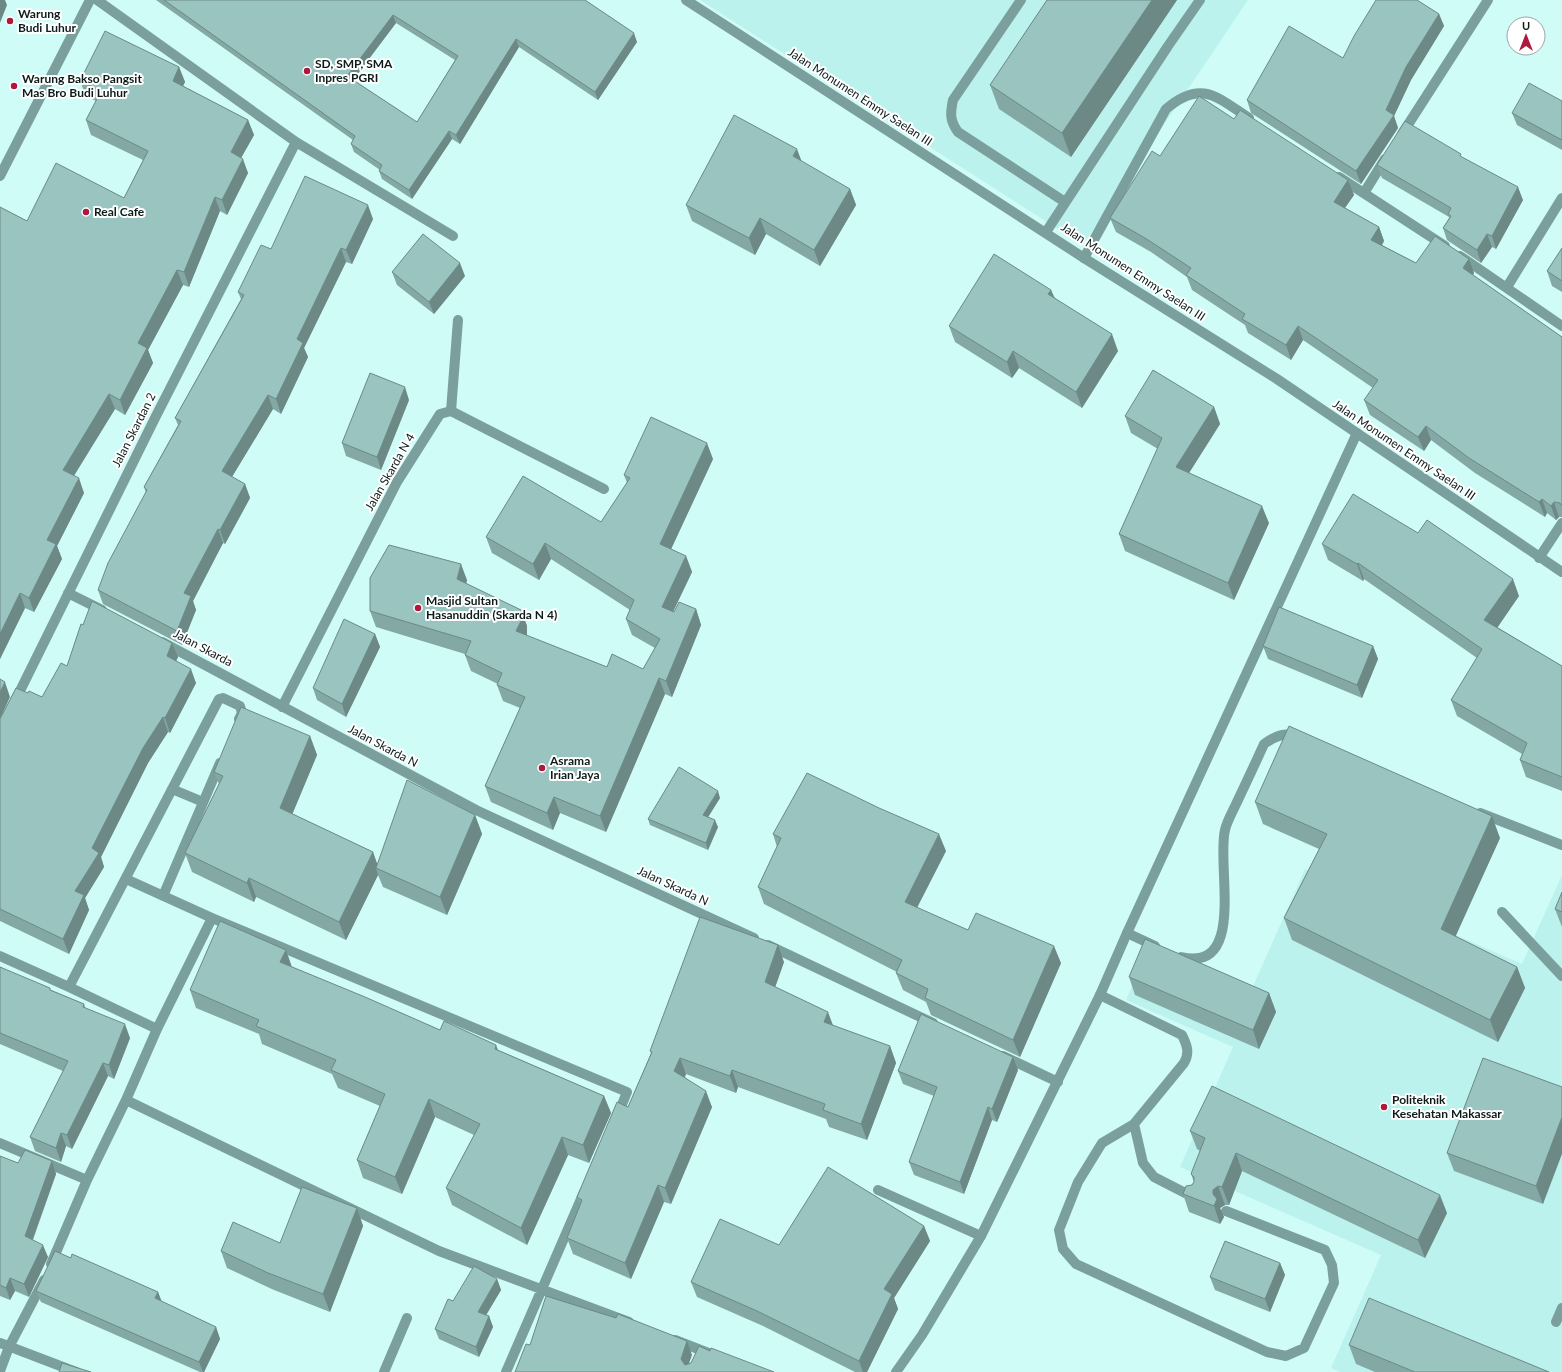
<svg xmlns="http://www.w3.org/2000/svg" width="1562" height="1372" viewBox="0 0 1562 1372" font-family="Lato,sans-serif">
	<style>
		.built { fill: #bcf2ed }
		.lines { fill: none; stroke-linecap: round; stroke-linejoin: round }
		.service { stroke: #7b9f9c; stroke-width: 10 }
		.minor { stroke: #7b9f9c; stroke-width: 10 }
		.tertiary { stroke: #7b9f9c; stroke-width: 10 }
		.wall { fill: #84a9a5; fill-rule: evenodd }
		.shaded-wall { fill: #6c8986 }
		.building { fill: #9ac4c0; stroke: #6c8986; fill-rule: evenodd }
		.poi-dot { fill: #ad183c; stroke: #fff; stroke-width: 1.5 }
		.labels { text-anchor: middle; stroke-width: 4; stroke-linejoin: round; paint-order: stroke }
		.poi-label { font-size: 12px; font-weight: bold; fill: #0b1c1a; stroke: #fff; text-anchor: start }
		.street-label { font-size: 12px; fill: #0b1c1a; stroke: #fff }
	</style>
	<rect width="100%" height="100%" fill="#d0fcf8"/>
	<path class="built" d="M700 0H1248L1083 245Z
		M1305 869 1522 964 1562 875V1372H1340L1331 1368 1381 1255 1180 1167 1233 1047 1126 1000 1149 948 1250 993Z"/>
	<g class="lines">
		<path class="service" d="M1021 0 953 100C950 114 950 121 958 132L1065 202
			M1046 232 1168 46 1200 0
			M451 411 458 320
			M1480 813 1562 845
			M1502 912 1562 976
			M1127 933 1155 946
			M1181 957C1247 973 1216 865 1225 830 1227 821 1233 811 1237 802 1246 783 1255 764 1264 744 1274 737 1285 731 1297 737
			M1100 995 1182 1035C1187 1045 1190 1053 1184 1063L1134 1124
			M878 1190 981 1236
			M1195 1198 1154 1177 1143 1163 1134 1124 1102 1143 1078 1182 1059 1230 1063 1249 1076 1264 1267 1352 1286 1356 1304 1348 1334 1283 1332 1265 1325 1250 1226 1211
			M1556 1322 1562 1308"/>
		<path class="minor" d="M97 0 296 142 453 236
			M1402 134 1488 0
			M0 176 90 0
			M1339 177 1445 246
			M1364 193 1385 159
			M1460 256 1562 326
			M1084 258 1166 109C1201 79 1217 97 1249 118
			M1507 287 1562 198
			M1539 558 1562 523
			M68 593 102 610
			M162 642 476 810 754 938
			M15 701 155 418 296 142
			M282 707 397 482 440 414 451 411 604 489
			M172 789 203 802
			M126 879 212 918 627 1092 617 1117
			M163 896 220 763
			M768 945 933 1023
			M0 956 69 987 219 699 223 698 240 706 242 713 239 719
			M69 987 157 1029
			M1003 1056 1058 1082
			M126 1100 439 1251 629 1322
			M0 1143 87 1180
			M51 1264 87 1180 126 1100 157 1029 212 918
			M675 1340 711 1354
			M0 1343 76 1372
			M0 1371 9 1347 44 1280
			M384 1372 407 1318
			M506 1372 584 1192
			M896 1372 922 1335 981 1236 1100 995 1127 933 1357 433"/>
		<path class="tertiary" d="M686 0 1084 258 1277 379 1562 572"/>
	</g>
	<path class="wall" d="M156 0H585L637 42 598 100 519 47 460 144 452 139 412 199 382 179 379 171 380 170 354 152 351 144 353 140ZM396 23 455 60 417 122 353 80Z
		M1047 0H1177L1071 157 999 109 990 85Z
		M1439 14 1444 26 1411 80 1394 116 1398 128 1361 184 1251 113 1247 100 1343 58Z
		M179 67 185 82 183 86 248 120 254 135 241 158 248 173 227 215 220 211 189 287 183 285 148 350 153 363 125 415 115 409 74 476 84 493 57 546 62 559 34 612 25 608 0 659V207L27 221 124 198 143 160 91 135 86 120 96 101 86 96 80 81Z
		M1562 101V150L1517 125 1512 113Z
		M1234 119 1348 180 1354 195 1345 208 1379 227 1384 241 1382 245 1416 263 1474 273 1473 275 1562 337V517H1559L1556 520 1547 513 1545 517 1475 473 1431 440 1424 451 1370 415 1364 400 1373 388 1303 340 1291 360 1248 333 1245 325 1192 290 1187 277 1151 252 1116 232 1110 218 1160 156Z
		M1462 158 1523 200 1496 249 1492 247 1481 263 1447 240 1443 228 1449 218V217L1382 178 1377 165Z
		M850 189 856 205 820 266 766 234 755 255 692 221 686 205Z
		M373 219 352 264 346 262 304 348 308 357 281 414 273 409 232 477 245 484 250 498 225 544 223 543 193 601 196 610 182 645 103 604 98 590 146 493 144 487 178 425 175 418 241 299 238 292 271 249Z
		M1562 248V292L1552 286 1547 271Z
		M392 272 465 276 434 314 397 285Z
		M1051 290 1055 298 1118 351 1082 408 1019 368 1012 378 955 342 949 326Z
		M409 400 381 470 346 456 342 443Z
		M1214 407 1220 424 1189 473 1269 523 1234 600 1125 551 1119 534 1158 449 1131 433 1125 416Z
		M713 459 671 549 686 556 692 572 673 612H674L696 609 701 625 672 697 665 694 606 832 560 813 553 830 491 802 485 786 520 708 503 701 497 685 498 684 471 671 465 655V654L376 627 370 611 467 580 466 584 521 610 527 626V636L607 667 643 669 655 648 632 635 626 619 630 610 551 559 539 580 492 553 486 537 601 522 627 483 624 475Z
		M1322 544 1519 596 1497 627 1562 666V791L1526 777 1520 760 1522 754 1457 716 1451 700 1477 658 1364 579 1363 581 1328 560Z
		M375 634 380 647 346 717 317 700 313 688Z
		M172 643 178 657 176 661 196 683 170 733 168 732 148 763 101 857 104 867 85 898 89 910 69 954 0 921V719L28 693 42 697 67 666Z
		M1263 646H1373L1378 659 1362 698 1268 659Z
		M310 736 317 755 292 814 373 852 377 864 475 815 482 834 447 915 383 887 378 875 346 940 256 897 254 902 192 872 185 853 219 784 214 772Z
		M720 798 708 817 718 827 708 850 650 825 648 819Z
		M1255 802 1500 838 1455 936 1517 967 1525 988 1498 1042 1292 940 1284 918 1319 849 1263 824Z
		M773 834 946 851 917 908 968 930 1061 963 1020 1057 931 1015 926 1002 903 990 896 973 897 972 764 904 758 887 777 847Z
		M1562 892V927L1555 909Z
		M286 950 292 967 440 1030 498 1050 604 1096 611 1113 589 1163 568 1155 527 1245 452 1205 446 1188 474 1135 435 1117 402 1194 363 1178 357 1160 380 1106 338 1088 332 1074 262 1044 259 1034 196 1008 190 990Z
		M784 962 775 987 834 1026 890 1046 896 1063 867 1140 829 1127 826 1119 738 1087 736 1093 686 1074 685 1077 712 1107 671 1204 664 1202 631 1279 573 1254 567 1238 580 1205 577 1197 628 1107 651 1053 650 1051Z
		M0 967 51 990 84 1004 86 1009 130 1038 114 1079 108 1076 72 1149 66 1146 61 1162 35 1151 30 1137 63 1071 0 1044Z
		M1129 977 1269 993 1276 1012 1259 1049 1135 995Z
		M1018 1070 997 1122 992 1120 964 1194 914 1175 909 1162 934 1096 903 1084 898 1071Z
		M1562 1087 1543 1204 1454 1171 1447 1153Z
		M1190 1131 1447 1213 1425 1258 1242 1171 1229 1205H1225L1220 1208 1224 1217 1220 1224 1189 1212 1183 1194 1194 1182 1191 1174 1200 1151 1197 1149Z
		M0 1156 18 1163 52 1161 56 1174 33 1240 48 1257 29 1297 15 1291 10 1300 0 1296Z
		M357 1208 363 1226 330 1312 274 1290 227 1268 221 1251 280 1243Z
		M924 1226 930 1241 894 1298 898 1309 867 1372H855L763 1326 697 1297 691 1282 779 1245Z
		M71 1258 158 1292 162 1302 216 1327 220 1339 204 1372H200L41 1302 36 1291Z
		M1280 1263 1285 1275 1270 1312 1215 1290 1210 1277Z
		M497 1279 501 1290 486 1315 489 1316 493 1327 479 1357 439 1339 435 1329 453 1301Z
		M1349 1345 1549 1372H1375L1356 1364Z"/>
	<path class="shaded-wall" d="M0 0H5L7 5 0 23Z
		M1152 0H1177L1071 157 1062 133Z
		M1439 14 1444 26 1411 80 1394 116 1398 128 1361 184 1356 171 1406 67Z
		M393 15 396 23 350 84 347 76Z
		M634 33 637 42 598 100 595 92Z
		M516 39 519 47 460 144 456 135Z
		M179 67 185 82 178 96 173 81Z
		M248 120 254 135 236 167 231 152Z
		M449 131 452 139 412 199 409 190Z
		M797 149 803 165 793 156Z
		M243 159 248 173 227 215 222 200Z
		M1348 180 1354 195 1339 216 1334 202Z
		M1518 187 1523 200 1496 249 1492 236Z
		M850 189 856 205 820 266 814 250Z
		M215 197 220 211 189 287 184 272Z
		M368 205 373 219 352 264 346 250Z
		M760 218 766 234 755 255 749 238Z
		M1379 227 1384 241 1377 254 1371 240Z
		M1487 234 1492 247 1481 263 1477 250Z
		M341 248 346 262 304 348 308 357 281 414 276 399 297 339Z
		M1469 259 1474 273 1468 283 1463 268Z
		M460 263 465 276 434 314 429 302Z
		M177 270 183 285 148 350 153 363 125 415 120 400 138 343Z
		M1051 290 1057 306 1048 294Z
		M1298 326 1303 340 1291 360 1286 345Z
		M1112 334 1118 351 1082 408 1076 392Z
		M1013 351 1019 368 1012 378 1007 362Z
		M405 387 409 400 381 470 377 457Z
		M109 394 115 409 68 485 63 470Z
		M268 395 273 409 227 485 222 471Z
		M1214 407 1220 424 1182 484 1176 467Z
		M1426 426 1431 440 1424 451 1418 437Z
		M707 443 713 459 666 560 660 544Z
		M79 478 84 493 57 546 62 559 34 612 29 598 47 540Z
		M245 484 250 498 225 544 220 530Z
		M1542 499 1547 513 1545 517 1539 502Z
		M1554 502 1559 517 1556 520 1551 506Z
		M1262 506 1269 523 1234 600 1228 583Z
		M218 529 223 543 193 601 196 610 182 645 177 631 184 593Z
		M545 543 551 559 539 580 533 564Z
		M686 556 692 572 667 624 662 607Z
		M1358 563 1364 579 1363 581 1357 564Z
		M461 564 467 580 463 595 457 579Z
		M1513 579 1519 596 1491 637 1484 620Z
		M20 593 25 608 0 659V634Z
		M696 609 701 625 672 697 666 681Z
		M521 610 527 626V637L516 631Z
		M375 634 380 647 346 717 342 704Z
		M172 643 178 657 172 670 167 656Z
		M1373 646 1378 659 1362 698 1357 685Z
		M191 669 196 683 170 733 165 718Z
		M659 678 665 694 606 832 600 816Z
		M5 682 10 697 0 719V692Z
		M163 717 168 732 148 763 101 857 104 867 85 898 89 910 69 954 63 939 75 891 92 848 143 748Z
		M310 736 317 755 287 827 280 808Z
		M718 791 720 798 705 822 703 815Z
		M554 797 560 813 553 830 547 813Z
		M475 815 482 834 447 915 440 897Z
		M1492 816 1500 838 1449 951 1441 929Z
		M715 820 718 827 708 850 706 843Z
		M939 834 946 851 911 919 905 902Z
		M373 852 379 869 376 868 378 875 346 940 339 922Z
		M249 878 256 897 254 902 247 883Z
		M778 945 784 962 771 999 765 982Z
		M1054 946 1061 963 1020 1057 1013 1040Z
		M286 950 292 968 280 962Z
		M1517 967 1525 988 1498 1042 1490 1020Z
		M1269 993 1276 1012 1259 1049 1253 1030Z
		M828 1012 834 1028 824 1022Z
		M125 1024 130 1038 114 1079 109 1065Z
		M496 1045 503 1063 495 1049Z
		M890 1046 896 1063 867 1140 861 1124Z
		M1013 1057 1018 1070 997 1122 992 1109Z
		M680 1058 686 1074 680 1087 674 1071Z
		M103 1063 108 1076 72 1149 67 1135Z
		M732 1070 738 1087 736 1093 730 1076Z
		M706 1091 712 1107 671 1204 665 1188Z
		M604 1096 611 1113 589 1163 583 1145Z
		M429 1099 435 1117 402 1194 395 1177Z
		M988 1107 992 1120 964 1194 960 1182Z
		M1562 1117V1154L1543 1204 1536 1186Z
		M61 1133 66 1146 61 1162 56 1148Z
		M562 1137 568 1155 527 1245 521 1228Z
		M1236 1153 1242 1171 1229 1205 1222 1187Z
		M52 1161 56 1174 29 1249 25 1236Z
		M658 1185 664 1202 631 1279 625 1263Z
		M1218 1186 1225 1205 1220 1208 1224 1217 1220 1224 1214 1206 1213 1194V1190Z
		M1440 1195 1447 1213 1425 1258 1418 1240Z
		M357 1208 363 1226 330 1312 323 1294Z
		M924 1226 930 1241 894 1298 898 1309 867 1372H863L859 1361 884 1289Z
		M43 1245 48 1257 29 1297 24 1284Z
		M1280 1263 1285 1275 1270 1312 1265 1299Z
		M10 1278 15 1291 10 1300 6 1288Z
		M497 1279 501 1290 482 1322 478 1312Z
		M158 1292 162 1303 155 1298Z
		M489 1316 493 1327 479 1357 476 1347Z
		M216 1327 220 1339 204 1372H203L199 1362Z
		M687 1341 692 1355 686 1372 681 1359Z"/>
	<path class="building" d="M164 0H585L634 33 595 92 516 39 456 135 449 131 409 190 379 171 382 165 351 144 355 136ZM393 15 458 56 417 122 347 76Z
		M1047 0H1152L1062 133 990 85Z
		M1376 0H1417L1439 14 1406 67 1386 110 1394 115 1356 171 1247 100 1289 26 1343 58 1354 36Z
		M105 31 179 67 173 81 248 120 231 152 243 159 222 200 215 197 184 272 177 270 138 343 147 348 120 400 109 394 63 470 79 478 47 540 56 544 29 598 20 593 0 634V207L27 221 56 163 124 198 148 151 86 120 101 91 80 81Z
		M1529 83 1562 101V140L1512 113Z
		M1199 96 1234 119 1240 110 1348 180 1334 202 1379 227 1371 240 1416 263 1435 236 1469 259 1463 268 1562 337V506L1560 503 1554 502 1551 506 1542 499 1539 502 1469 458 1426 426 1418 437 1364 400 1378 380 1298 326 1286 345 1242 319 1245 314 1186 275 1191 268 1145 238 1110 218 1152 151 1160 156Z
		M734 115 797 149 793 156 850 189 814 250 760 218 749 238 686 205Z
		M1405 121 1461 154 1460 156 1518 187 1492 236 1487 234 1477 250 1443 228 1451 216 1448 214 1451 208 1377 165Z
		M305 176 368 205 346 250 341 248 297 339 303 343 276 399 268 395 222 471 245 484 220 530 218 529 184 593 191 596 177 631 98 590 108 563 147 490 144 487 181 421 175 418 244 295 238 292 261 245 271 249Z
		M423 234 460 263 429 302 392 272Z
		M1562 248V281L1547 271Z
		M994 254 1051 290 1048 294 1112 334 1076 392 1013 351 1007 362 949 326Z
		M1153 370 1214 407 1176 467 1262 506 1228 583 1119 534 1162 438 1125 416Z
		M370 373 405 387 377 457 342 443Z
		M651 417 707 443 660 544 686 556 662 607 674 612 679 602 696 609 666 681 659 678 600 816 554 797 547 813 485 786 525 697 497 685 502 673 465 655 471 641 370 611V578L389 545 461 564 457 579 521 610V621L516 631 607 667 612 654 643 669 660 639 626 619 634 600 545 543 533 564 486 537 523 476 601 522 630 478 624 475Z
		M1353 494 1418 533 1427 520 1513 579 1484 620 1562 666V777L1520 760 1527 743 1451 700 1482 649 1358 563 1357 564 1322 544Z
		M92 601 172 643 167 656 191 669 165 718 163 717 143 748 92 848 99 853 75 891 84 895 63 939 0 909V719L16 688 28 693 29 691 42 697 61 663 67 666 81 624 83 625Z
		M1279 607 1373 646 1357 685 1263 646Z
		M344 619 375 634 342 704 313 688Z
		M0 679 5 682 0 692Z
		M241 707 310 736 280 808 373 852 339 922 249 878 247 883 185 853 223 776 214 772Z
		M1289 726 1492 816 1441 929 1517 967 1490 1020 1284 918 1327 834 1255 802Z
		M679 767 718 791 703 815 715 820 706 843 648 819Z
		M807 773 879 808 939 834 905 902 968 930 976 913 1054 946 1013 1040 925 998 928 989 896 973 902 960 758 887 781 838 773 834Z
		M407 780 475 815 440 897 376 868Z
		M1562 892V912L1555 909Z
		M700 917 778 945 765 982 828 1012 824 1022 890 1046 861 1124 823 1110 825 1104 732 1070 730 1076 680 1058 674 1071 706 1091 665 1188 658 1185 625 1263 567 1238 582 1200 577 1197 617 1102 628 1107 652 1052 650 1051Z
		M220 921 286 950 280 962 365 997 440 1030 444 1021 496 1045 495 1049 604 1096 583 1145 562 1137 521 1228 446 1188 480 1124 429 1099 395 1177 357 1160 385 1094 331 1070 336 1060 256 1026 259 1020 190 990Z
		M1145 939 1269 993 1253 1030 1129 977Z
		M0 967 50 988V990L84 1004 83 1007 125 1024 109 1065 103 1063 67 1135 61 1133 56 1148 30 1137 68 1061 0 1033Z
		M921 1014 1013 1057 992 1109 988 1107 960 1182 909 1162 937 1087 898 1071Z
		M1483 1058 1562 1087V1117L1536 1186 1447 1153Z
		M1212 1086 1440 1195 1418 1240 1236 1153 1222 1187 1218 1186 1213 1190V1194L1217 1199 1214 1206 1183 1194 1186 1186 1192 1185 1194 1182V1177L1191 1174 1205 1138 1190 1131Z
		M25 1150 52 1161 25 1236 43 1245 24 1284 10 1278 6 1288 0 1285V1156L18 1163Z
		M828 1167 924 1226 884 1289 892 1294 859 1361 757 1311 691 1282 720 1219 779 1245Z
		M302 1187 357 1208 323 1294 268 1273 221 1251 233 1222 280 1243Z
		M1225 1241 1280 1263 1265 1299 1210 1277Z
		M55 1251 71 1258 72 1254 158 1292 155 1298 216 1327 199 1362 36 1291Z
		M474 1266 497 1279 478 1312 489 1316 476 1347 435 1329 448 1299 453 1301Z
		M546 1296 616 1318 618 1314 687 1341 681 1359 685 1365 691 1363 699 1346 710 1351 711 1348 774 1372H515L526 1344 530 1345Z
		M1369 1298 1549 1372H1415L1349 1345Z
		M62 1363 91 1372H59Z"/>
	<g class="poi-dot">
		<circle cx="10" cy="21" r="4"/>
		<circle cx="307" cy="71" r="4"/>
		<circle cx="14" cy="86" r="4"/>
		<circle cx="86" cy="212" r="4"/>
		<circle cx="418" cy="608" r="4"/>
		<circle cx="542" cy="768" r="4"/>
		<circle cx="1384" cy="1107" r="4"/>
	</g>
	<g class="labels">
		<g class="poi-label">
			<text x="18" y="18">Warung<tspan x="18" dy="14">Budi Luhur</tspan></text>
			<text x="315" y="68">SD, SMP, SMA<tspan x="315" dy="14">Inpres PGRI</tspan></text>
			<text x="22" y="83">Warung Bakso Pangsit<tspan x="22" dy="14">Mas Bro Budi Luhur</tspan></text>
			<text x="94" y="216">Real Cafe</text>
			<text x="426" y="605">Masjid Sultan<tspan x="426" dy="14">Hasanuddin (Skarda N 4)</tspan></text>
			<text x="550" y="765">Asrama<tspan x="550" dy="14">Irian Jaya</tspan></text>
			<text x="1392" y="1104">Politeknik<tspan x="1392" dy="14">Kesehatan Makassar</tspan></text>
		</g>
		<g class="street-label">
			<text transform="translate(860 97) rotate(33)" y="4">Jalan Monumen Emmy Saelan III</text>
			<text transform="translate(1133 272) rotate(33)" y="4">Jalan Monumen Emmy Saelan III</text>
			<text transform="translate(134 430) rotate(-63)" y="4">Jalan Skardan 2</text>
			<text transform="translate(1404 450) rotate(34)" y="4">Jalan Monumen Emmy Saelan III</text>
			<text transform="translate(390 472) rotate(-60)" y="4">Jalan Skarda N 4</text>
			<text transform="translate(203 648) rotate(28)" y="4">Jalan Skarda</text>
			<text transform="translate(383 746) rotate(28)" y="4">Jalan Skarda N</text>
			<text transform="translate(673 886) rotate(25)" y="4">Jalan Skarda N</text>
		</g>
	</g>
	<g transform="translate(1526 36)"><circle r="19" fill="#ffffff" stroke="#9da4a3"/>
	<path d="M0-3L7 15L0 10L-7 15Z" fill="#ad183c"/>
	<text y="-6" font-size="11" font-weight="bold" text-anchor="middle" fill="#0b1c1a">U</text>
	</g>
</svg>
